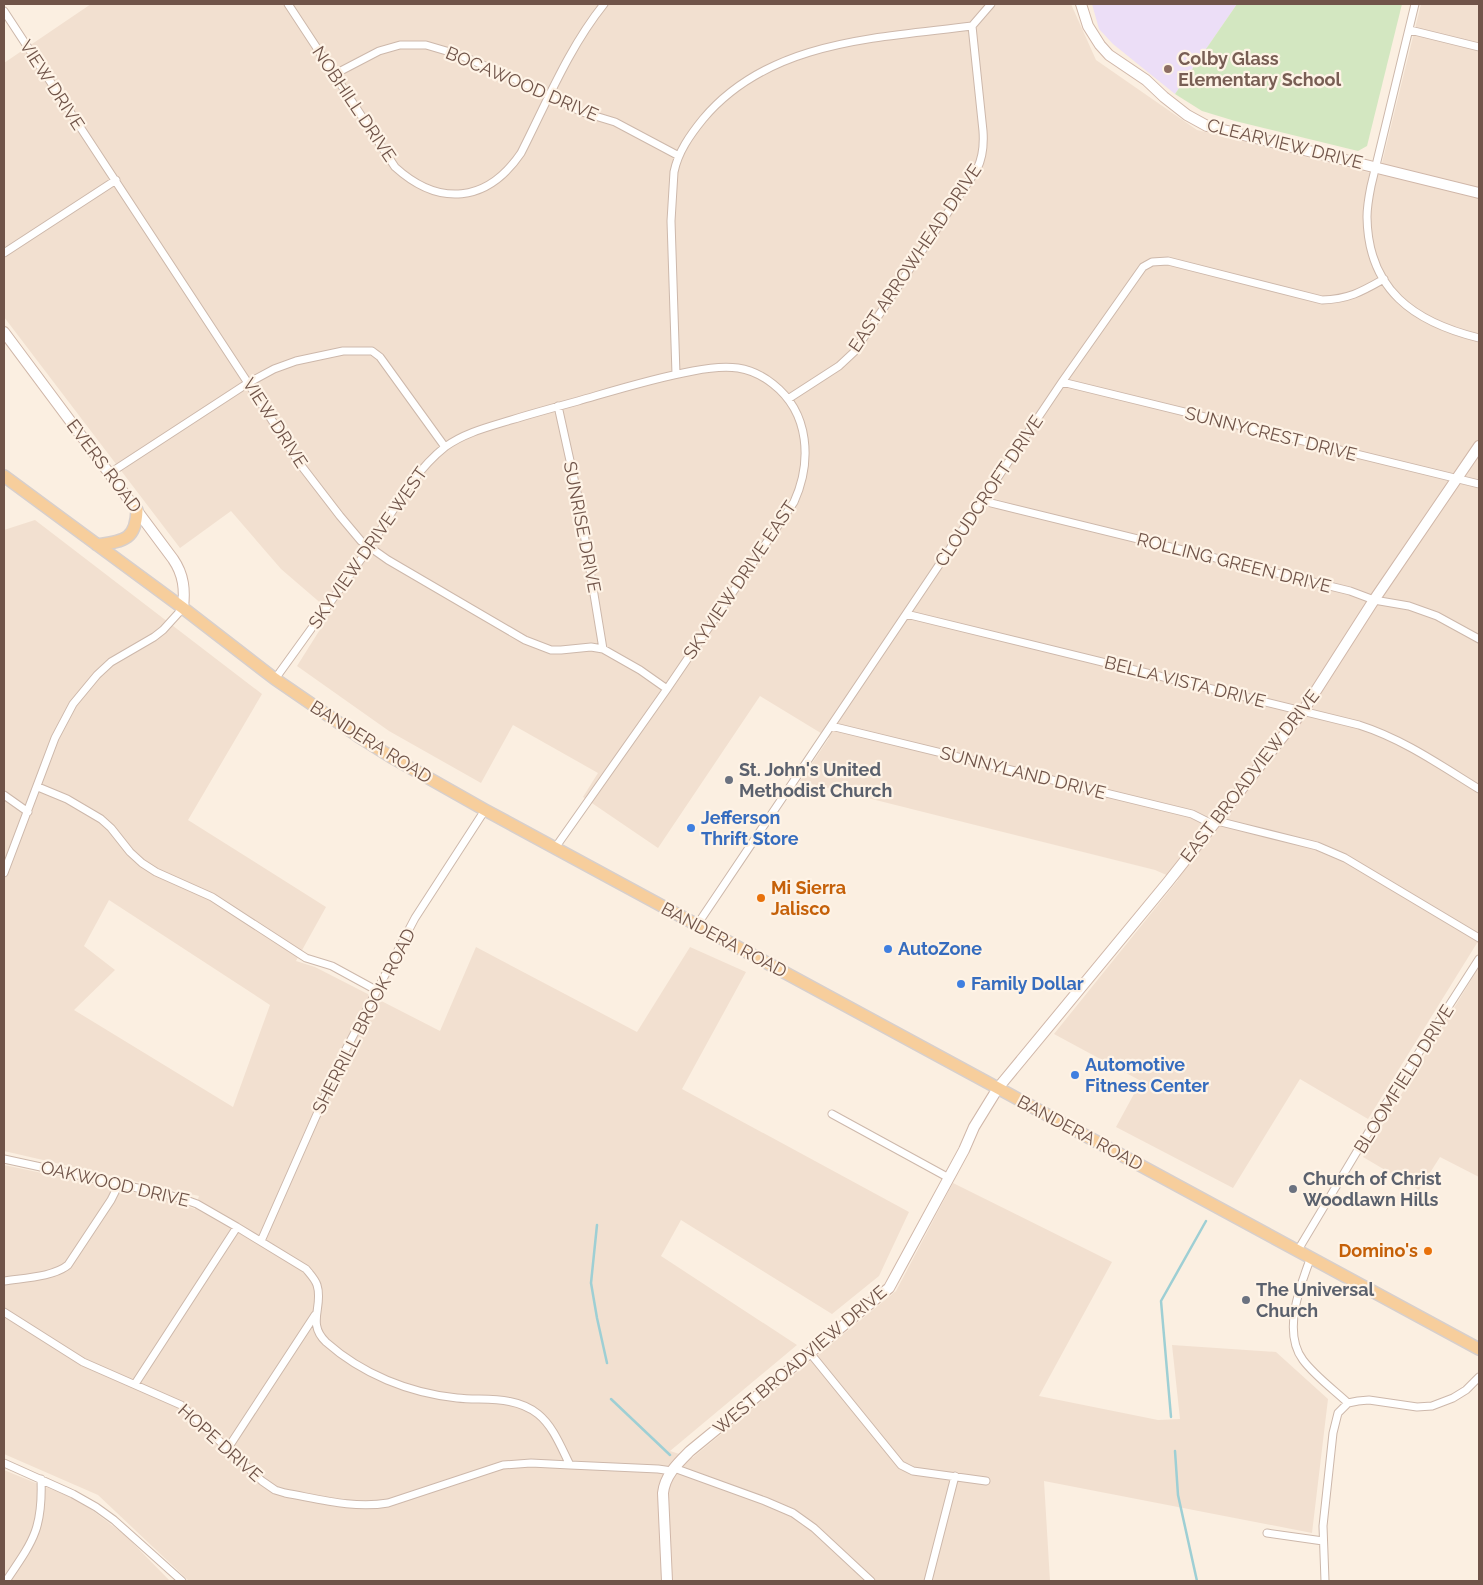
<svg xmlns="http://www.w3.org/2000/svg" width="1483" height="1585" viewBox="0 0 1483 1585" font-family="Raleway,sans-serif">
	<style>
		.residential { fill: #f2e0d0; fill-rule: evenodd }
		.education { fill: #ecdef7 }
		.green { fill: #d3e7c1 }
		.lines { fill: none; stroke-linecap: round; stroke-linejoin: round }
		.stream { stroke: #9ecfd4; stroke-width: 2.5 }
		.street-casing { stroke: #cdb8ab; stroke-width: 9 }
		.secondary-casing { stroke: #d0b7a9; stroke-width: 12 }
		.primary-casing { stroke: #d7cfcc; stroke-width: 14 }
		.street { stroke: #fff; stroke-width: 7 }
		.secondary { stroke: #fff; stroke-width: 10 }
		.primary { stroke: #f7ce9c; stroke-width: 11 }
		.education-dot { fill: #8d6e63; stroke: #fef3e6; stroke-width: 2 }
		.worship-dot { fill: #6b7280; stroke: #fef3e6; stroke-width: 2 }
		.shop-dot { fill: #3f7fe0; stroke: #fef3e6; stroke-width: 2 }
		.food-dot { fill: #e8710a; stroke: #fef3e6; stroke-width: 2 }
		.labels { text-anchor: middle; stroke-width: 4.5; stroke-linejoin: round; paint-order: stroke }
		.education-label { font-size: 18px; font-weight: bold; fill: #785e54; stroke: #fef3e6; text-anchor: start }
		.street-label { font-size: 18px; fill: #705449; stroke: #fef3e6 }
		.worship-label { font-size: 18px; font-weight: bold; fill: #5b616d; stroke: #fef3e6; text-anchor: start }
		.shop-label { font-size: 18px; font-weight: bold; fill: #366cbe; stroke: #fef3e6; text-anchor: start }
		.food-label { font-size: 18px; font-weight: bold; fill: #c56008; stroke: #fef3e6; text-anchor: start }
	</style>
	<rect width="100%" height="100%" fill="#fbefe1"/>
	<path class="residential" d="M91 4H1071L1096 60 1197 130 1379 175 1421 4H1479V943H1477L1368 1119 1300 1079 1233 1188 1116 1127 1141 1081 1054 1034 1178 880 1155 870 800 781 829 738 760 696 658 848 583 797 598 773 513 725 481 783 389 731 297 666 331 612 281 569 231 511 180 548 4 317V63Z
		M35 520 262 694 188 820 326 907 296 961 315 967 440 1031 476 947 637 1032 690 947 746 972 682 1089 909 1212 879 1276 832 1314 681 1220 661 1256 797 1345 670 1451 692 1458 896 1291 953 1183 1112 1262 1039 1396 1158 1420 1180 1419 1172 1345 1276 1352 1328 1399 1312 1533 1044 1481 1050 1581H189L98 1495 4 1454V1165L170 1200 195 1209 199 1196 4 1151V530ZM109 900 270 1005 233 1107 74 1010 115 970 84 946Z
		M1479 967V1177L1440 1157 1419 1190 1363 1157Z
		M4 1470 80 1501 125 1535 170 1581H4Z"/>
	<path class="education" d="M1092 4H1237L1175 94 1113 44 1099 29Z"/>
	<path class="green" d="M1237 4H1402L1367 146 1358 151 1235 121 1202 111 1175 94Z"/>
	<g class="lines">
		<path class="stream" d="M597 1225 591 1283 597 1318 607 1363
			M611 1399 670 1455
			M1171 1417 1161 1301 1206 1221
			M1175 1451 1178 1495 1197 1581"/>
		<g class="street-casing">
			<path id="street" d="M288 4 395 167C439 207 487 203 521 153 547 102 568 49 604 4
				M1415 4 1371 186C1369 196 1367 207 1367 217 1368 290 1414 322 1479 338
				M4 11 248 383 300 464 340 516 361 541 388 560 525 640 551 650H561L591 647 603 649 640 670 667 689
				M972 26 991 4
				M1410 30 1479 47
				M333 75 379 51 400 45H426L460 55 515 79 582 112 615 122 679 156
				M4 253 116 180
				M676 374 671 221 674 172C678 152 690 135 703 119 769 40 878 38 972 26
				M1062 382 1479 484
				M788 399 839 366 854 352 977 169C983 157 984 145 983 131L972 26
				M558 406 578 497 603 649
				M110 473 248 383 274 369 296 361 343 351H372L380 357 445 447
				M983 501 1350 591 1374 600 1409 606 1437 616 1479 639
				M906 614 1359 725C1403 739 1440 765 1479 789
				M275 679C306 636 338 592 369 548 392 514 412 473 445 447 464 433 488 427 511 420 534 413 556 407 578 401 616 390 654 378 693 371 708 368 723 366 738 368 751 370 763 376 773 384 810 413 812 462 794 502L667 689 555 848
				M831 726 1192 814 1214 825
				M38 787 67 799 101 819 111 828 130 852 142 863 156 872 212 897 306 958 332 966 376 990
				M4 795 28 812
				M1217 821 1317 846 1345 858 1479 938
				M4 873 55 738 73 704 97 675 111 662 154 637 163 630 183 608
				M697 925 1062 382 1143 267 1152 262 1168 261 1322 300C1349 299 1361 292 1384 279
				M832 1114 949 1178
				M4 1159 165 1194 186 1200 197 1204 237 1227 306 1269C310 1274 315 1279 317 1285 324 1306 306 1323 326 1342 362 1374 409 1393 457 1398 484 1401 514 1395 538 1414 553 1426 561 1447 570 1465L658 1469 672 1471
				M261 1241 344 1053 415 918 485 810
				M1298 1250 1380 1113 1479 959
				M1311 1257C1300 1286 1282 1332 1303 1360 1315 1376 1333 1389 1348 1403
				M4 1281C22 1278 54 1277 68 1265L111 1200 119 1184
				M4 1312 83 1362 181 1405 262 1481 275 1490 285 1493C319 1499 354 1509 388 1503L503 1465 531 1463 570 1465
				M810 1353 901 1465 913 1471 986 1481
				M135 1384 237 1227
				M228 1448 315 1315
				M4 1463 73 1494 96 1507 114 1520 182 1581
				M674 1468 765 1501 793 1513 814 1528 871 1581
				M1267 1533 1323 1541
				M6 1581C33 1541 43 1529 41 1479
				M928 1581 955 1476
				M1325 1581 1323 1526 1333 1433 1338 1413 1348 1403 1358 1401 1369 1400 1417 1407 1432 1406 1453 1398 1466 1390 1479 1377"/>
		</g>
		<g class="secondary-casing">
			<path id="secondary" d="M1081 4 1088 26 1100 45 1109 55 1146 80 1164 97 1187 115 1207 126 1479 193
				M4 332 173 559C184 575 185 590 183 608
				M667 1581 663 1493C665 1475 678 1463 690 1451L889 1288 964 1150 974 1127 998 1088 1168 882 1303 711 1374 600 1479 446"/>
		</g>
		<g class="primary-casing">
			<path id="primary" d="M4 476 183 608 275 679 358 736 393 758 485 810 1479 1349
				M97 545C124 541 136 540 137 510"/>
		</g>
		<use href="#street" class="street"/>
		<use href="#secondary" class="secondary"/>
		<use href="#primary" class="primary"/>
	</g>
	<circle class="education-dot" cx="1168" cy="69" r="5"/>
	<g class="worship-dot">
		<circle cx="729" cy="780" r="5"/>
		<circle cx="1293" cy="1189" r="5"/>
		<circle cx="1246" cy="1300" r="5"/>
	</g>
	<g class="shop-dot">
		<circle cx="691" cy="828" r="5"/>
		<circle cx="888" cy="949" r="5"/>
		<circle cx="961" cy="984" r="5"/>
		<circle cx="1075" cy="1075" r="5"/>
	</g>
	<g class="food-dot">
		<circle cx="761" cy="898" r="5"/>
		<circle cx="1428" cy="1251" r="5"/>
	</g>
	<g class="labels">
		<g class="education-label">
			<text x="1178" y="65">Colby Glass<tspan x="1178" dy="21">Elementary School</tspan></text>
		</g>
		<g class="street-label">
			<text transform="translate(522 84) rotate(23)" y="6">BOCAWOOD DRIVE</text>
			<text transform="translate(52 85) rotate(57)" y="6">VIEW DRIVE</text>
			<text transform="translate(354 104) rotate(56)" y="6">NOBHILL DRIVE</text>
			<text transform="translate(1285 144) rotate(14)" y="6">CLEARVIEW DRIVE</text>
			<text transform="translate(915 258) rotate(-56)" y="6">EAST ARROWHEAD DRIVE</text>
			<text transform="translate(275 423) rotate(57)" y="6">VIEW DRIVE</text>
			<text transform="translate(1271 434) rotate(14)" y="6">SUNNYCREST DRIVE</text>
			<text transform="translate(104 466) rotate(53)" y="6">EVERS ROAD</text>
			<text transform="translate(989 491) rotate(-56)" y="6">CLOUDCROFT DRIVE</text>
			<text transform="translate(582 527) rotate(79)" y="6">SUNRISE DRIVE</text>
			<text transform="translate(368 548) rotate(-55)" y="6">SKYVIEW DRIVE WEST</text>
			<text transform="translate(1234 563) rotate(14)" y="6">ROLLING GREEN DRIVE</text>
			<text transform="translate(740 580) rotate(-56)" y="6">SKYVIEW DRIVE EAST</text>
			<text transform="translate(1185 682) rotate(14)" y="6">BELLA VISTA DRIVE</text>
			<text transform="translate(371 742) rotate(32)" y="6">BANDERA ROAD</text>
			<text transform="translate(1023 773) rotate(14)" y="6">SUNNYLAND DRIVE</text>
			<text transform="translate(1250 776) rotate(-52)" y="6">EAST BROADVIEW DRIVE</text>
			<text transform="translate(724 940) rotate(28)" y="6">BANDERA ROAD</text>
			<text transform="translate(364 1021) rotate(-63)" y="6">SHERRILL BROOK ROAD</text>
			<text transform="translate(1404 1079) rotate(-58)" y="6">BLOOMFIELD DRIVE</text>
			<text transform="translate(1080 1133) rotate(28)" y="6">BANDERA ROAD</text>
			<text transform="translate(115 1184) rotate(13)" y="6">OAKWOOD DRIVE</text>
			<text transform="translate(800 1360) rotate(-40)" y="6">WEST BROADVIEW DRIVE</text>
			<text transform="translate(220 1443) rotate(42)" y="6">HOPE DRIVE</text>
		</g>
		<g class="worship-label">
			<text x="739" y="776">St. John's United<tspan x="739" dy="21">Methodist Church</tspan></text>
			<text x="1303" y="1185">Church of Christ<tspan x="1303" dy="21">Woodlawn Hills</tspan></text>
			<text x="1256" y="1296">The Universal<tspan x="1256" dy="21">Church</tspan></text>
		</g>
		<g class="shop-label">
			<text x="701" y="824">Jefferson<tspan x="701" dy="21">Thrift Store</tspan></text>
			<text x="898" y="955">AutoZone</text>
			<text x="971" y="990">Family Dollar</text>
			<text x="1085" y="1071">Automotive<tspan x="1085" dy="21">Fitness Center</tspan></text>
		</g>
		<g class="food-label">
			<text x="771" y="894">Mi Sierra<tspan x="771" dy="21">Jalisco</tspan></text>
			<text x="1418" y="1257" text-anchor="end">Domino's</text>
		</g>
	</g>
	<rect width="1483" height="1585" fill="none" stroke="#705449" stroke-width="10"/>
</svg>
